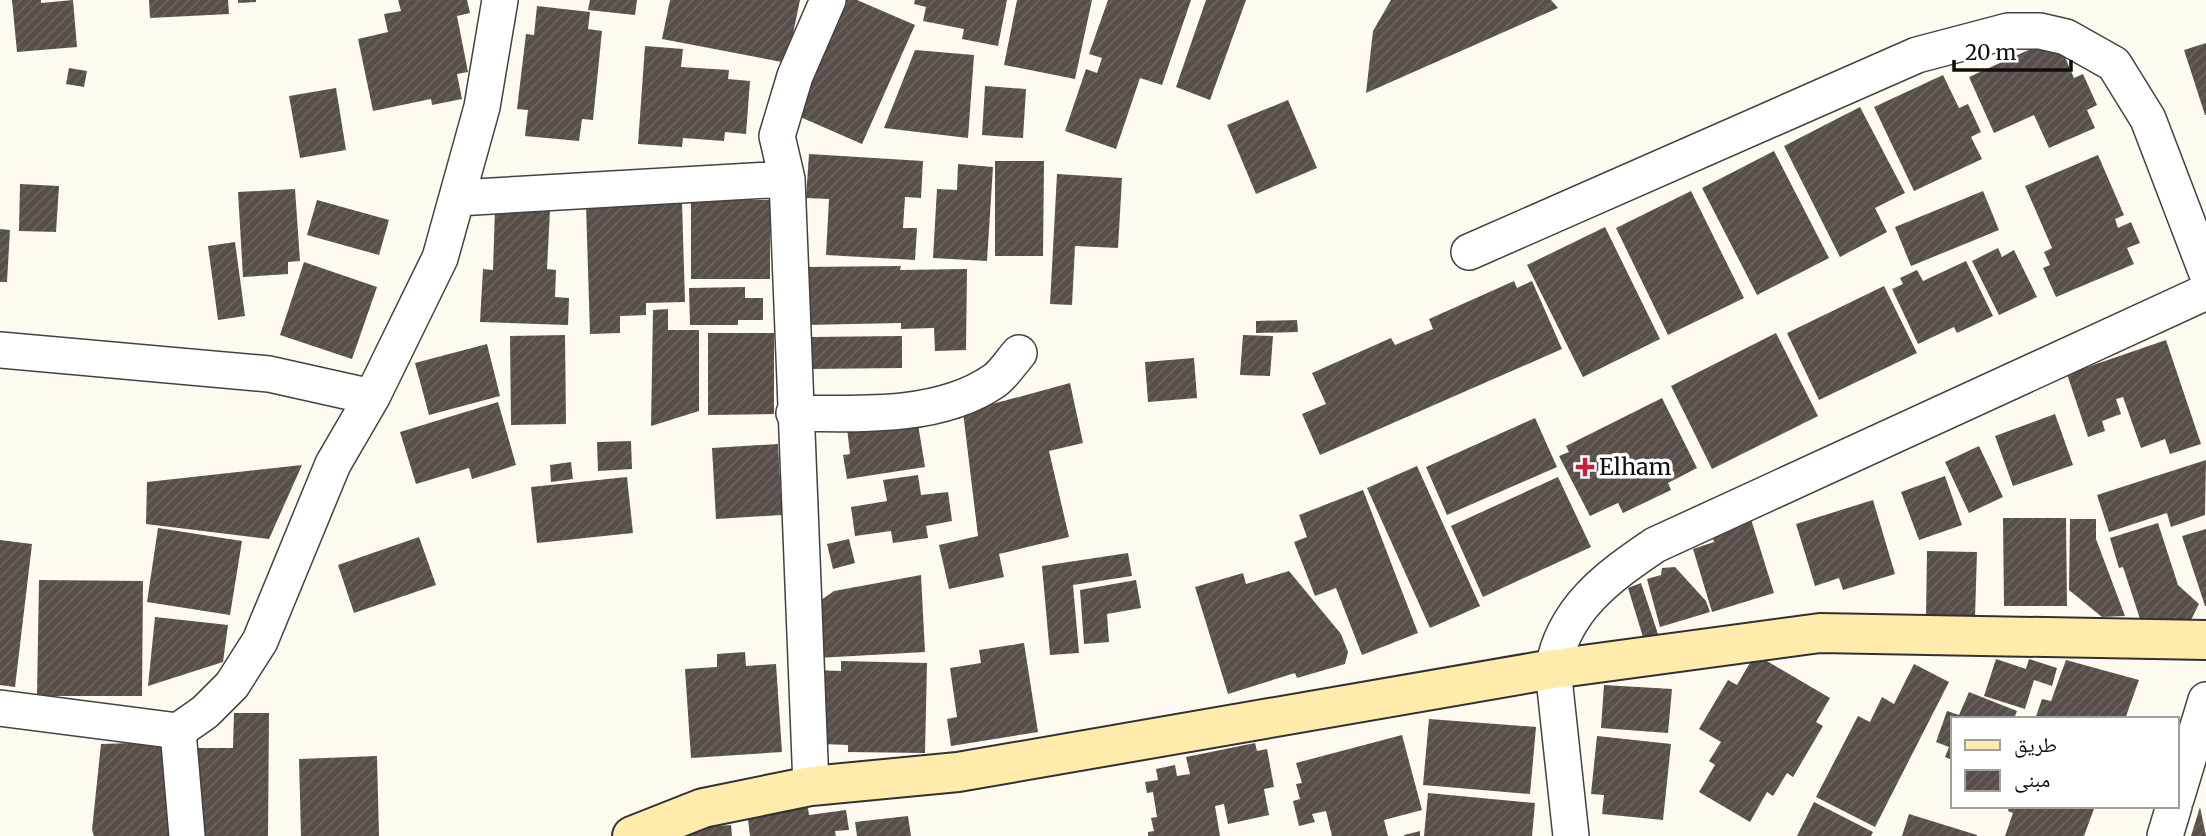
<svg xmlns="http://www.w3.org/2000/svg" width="2206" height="836" viewBox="0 0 2206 836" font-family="Merriweather,'Noto Naskh Arabic',serif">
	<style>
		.building { fill: url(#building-hatch) }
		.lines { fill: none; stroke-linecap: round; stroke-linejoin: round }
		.street-casing { stroke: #424242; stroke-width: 38 }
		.secondary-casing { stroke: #313131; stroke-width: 42 }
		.street { stroke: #fff; stroke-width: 35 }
		.secondary { stroke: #ffebab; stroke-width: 38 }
		.poi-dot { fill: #c81d3b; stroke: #fff; stroke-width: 2.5 }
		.labels { text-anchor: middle; stroke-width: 7; stroke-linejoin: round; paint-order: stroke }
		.poi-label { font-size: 23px; fill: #0f0f0f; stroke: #fff; text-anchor: start }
	</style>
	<defs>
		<pattern id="building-hatch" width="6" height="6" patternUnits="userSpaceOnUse" patternTransform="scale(1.75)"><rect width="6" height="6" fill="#584e4a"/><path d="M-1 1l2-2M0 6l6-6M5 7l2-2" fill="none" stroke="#6b6360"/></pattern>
	</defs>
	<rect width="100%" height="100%" fill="#fffaf0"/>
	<path class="building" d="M12 0H41V3L73 0 77 47 17 52Z
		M149 0H228L229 14 150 18Z
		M238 0H256V2L238 3Z
		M398 0H467L470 13 457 16 468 72 457 74 462 99 432 105 431 99 373 111 358 39 388 32 384 14 401 11Z
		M590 0H637L635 15 588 10Z
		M670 0H800L787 63 662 39Z
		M842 0H857L915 25 862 144 791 113Z
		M915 0H1007L998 46 962 39 964 29 923 21 926 7 914 4Z
		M1017 0H1092L1075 79 1004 65Z
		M1108 0H1191L1162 85 1140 78 1116 149 1065 131 1086 69 1097 73 1102 58 1089 54Z
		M1206 0H1246L1210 100 1176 87Z
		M1391 0H1551L1558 8 1366 93 1373 31Z
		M537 6 590 12 588 29 602 31 593 120 582 119 579 141 525 136 528 110 517 109 526 34 534 35Z
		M2206 43V115H2205L2184 50Z
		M645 46 683 49 681 67 729 70 728 79 750 81 746 134 725 132 724 141 683 138 682 147 638 144Z
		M2035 47 2064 55 2074 78 2083 74 2097 105 2087 110 2095 128 2049 148 2034 115 1994 133 1969 77Z
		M915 50 974 55 968 138 884 128Z
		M69 68 87 71 84 87 66 84Z
		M1943 75 1959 108 1968 104 1981 132 1971 137 1982 159 1914 191 1874 107Z
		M985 86 1026 89 1023 138 982 135Z
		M336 88 346 150 300 158 289 96Z
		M1288 100 1317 168 1256 194 1227 125Z
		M1860 107 1905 193 1875 208 1887 232 1840 257 1784 146Z
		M1774 151 1829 258 1757 295 1702 188Z
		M809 154 923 161 921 198 905 197 903 228H917L915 260 826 255 829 199 806 198Z
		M2098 155 2124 215 2115 219 2118 228 2131 222 2140 243 2127 248 2134 264 2056 297 2043 268 2050 265 2044 252 2052 248 2025 186Z
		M995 161H1044L1043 256H995Z
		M958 164 993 167 987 261 933 258 937 189 957 190Z
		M1057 174 1122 178 1118 248 1075 246 1072 305 1050 304Z
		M20 184 59 186 56 232 19 231Z
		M295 189 300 261 288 262V274L243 277 238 192Z
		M1691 191 1744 298 1668 335 1616 228Z
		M1983 191 1999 230 1911 266 1895 227Z
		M317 200 389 220 379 255 307 235Z
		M691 200H770V279H691Z
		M682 202 685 302 646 303V315L620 316V333L590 334 586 205Z
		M495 208 550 210 547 269 556 270 555 297 569 298 568 325 480 322 483 269 493 270Z
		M1605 227 1660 339 1583 377 1527 265Z
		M0 229 10 230 7 282H0Z
		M235 242 245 316 218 320 208 246Z
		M1998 248 2002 257 2014 250 2037 297 1999 315 1972 261Z
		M1966 261 1993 316 1957 333 1954 327 1918 344 1892 289 1903 284 1900 278 1917 270 1923 281Z
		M304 262 377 287 352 359 280 335Z
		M901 266 900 270 967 269 966 350 935 351 934 328 901 329V323L804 325 803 267Z
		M1514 281 1517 288 1532 281 1562 349 1320 455 1302 414 1326 404 1312 373 1391 338 1395 345 1433 329 1429 319Z
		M1884 286 1917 353 1819 400 1787 333Z
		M745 287V298H763V320H738V325H690L689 288Z
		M668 309V330H699V411L651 426 653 310Z
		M1297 320 1298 332 1256 333V321Z
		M708 333H774V414L708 415Z
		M1776 333 1818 416 1712 469 1671 386Z
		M565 335 566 424 511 425 510 336Z
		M1243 335 1273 336 1270 376 1240 375Z
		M902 336V368L810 369V337Z
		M2166 340 2201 444 2170 454 2165 439 2141 448 2123 397 2116 399 2121 414 2102 421 2105 431 2088 437 2067 374Z
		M487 344 500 396 429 415 415 363Z
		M1194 358 1197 398 1148 402 1145 362Z
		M1070 383 1083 443 1049 451 1069 537 999 554 1004 577 949 589 939 545 978 536 963 412Z
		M1662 398 1697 468 1668 483 1671 490 1623 513 1618 503 1590 516 1559 456 1569 452 1566 446Z
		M498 402 516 465 472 479 469 468 416 484 400 432Z
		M2055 414 2073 465 2013 486 1995 436Z
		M917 418 925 467 847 479 843 455 850 454 847 428Z
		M1535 418 1557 467 1447 515 1426 467Z
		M631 441 632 469 598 471 597 442Z
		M778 444 782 515 716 519 712 448Z
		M1979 446 2003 497 1969 513 1945 462Z
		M2206 460 2205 515 2171 527 2167 513 2109 532 2097 495Z
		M571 462 573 479 551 482 550 465Z
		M302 465 269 539 146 524 147 482Z
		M1417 466 1480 606 1430 628 1367 488Z
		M918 475 921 495 948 492 952 521 926 526 928 538 893 543 891 531 855 536 851 507 887 501 883 480Z
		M1945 476 1962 525 1919 540 1901 492Z
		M627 477 633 533 537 543 531 487Z
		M1558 477 1591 547 1483 597 1451 526Z
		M1363 490 1418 633 1362 655 1336 588 1315 596 1294 542 1307 537 1299 515Z
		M1873 500 1895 574 1843 590 1839 578 1815 586 1796 524Z
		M1750 516 1774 593 1712 612 1693 549 1714 542 1710 528Z
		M2003 518H2066L2067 606H2004Z
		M2070 519H2096V539L2125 616 2102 617 2069 590Z
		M2158 523 2178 585 2199 604 2191 620 2140 619 2123 567 2119 568 2110 538Z
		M158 528 242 541 230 615 147 602Z
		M2206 529V606H2205L2182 536Z
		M419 537 436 585 354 613 338 565Z
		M849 539 855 563 833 569 827 544Z
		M0 540 32 544 15 687 0 685Z
		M1927 551 1977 552 1975 617H1926Z
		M1128 553 1132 576 1073 585 1079 653 1050 655 1042 566Z
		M1675 567 1706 601 1710 612 1660 627 1647 579 1661 575 1662 568Z
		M1289 571 1341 634 1348 652 1345 664 1297 678 1295 673 1228 694 1195 587 1243 573 1246 584Z
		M921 575 925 652 817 658 814 605 834 591Z
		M39 580 143 581 142 696H37Z
		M1136 580 1141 608 1107 614 1109 642 1084 644 1080 590Z
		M1641 583 1661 643 1646 647 1628 588Z
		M155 617 228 625 223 662 148 686Z
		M1024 643 1038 732 951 746 947 719 957 717 950 668 981 663 979 650Z
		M745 652 746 666 776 664 782 752 691 758 685 669 717 667V654Z
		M1755 654 1830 698 1816 722 1823 726 1793 777 1787 773 1773 796 1767 792 1750 822 1699 792 1715 765 1709 761 1721 742 1699 729 1728 680 1737 685Z
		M1996 659 2026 669 2029 659 2057 668 2052 686 2034 680 2025 709 1984 696Z
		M2066 660 2139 680 2125 719H2035L2042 699 2051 701Z
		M841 661 927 663 925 753 848 752V745L822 744 812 670 841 671Z
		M1914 664 1949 682 1875 827 1816 797 1858 716 1870 722 1882 697 1894 704Z
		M1604 685 1672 689 1668 733 1601 728Z
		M1969 692 2017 711 2014 719H1952V760L1945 757 1949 747 1936 742 1947 711 1959 715Z
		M234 713H269L268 836H198V748H233Z
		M1429 719 1536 727 1530 794 1423 785Z
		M1402 735 1422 810 1384 820 1388 836H1332L1326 811 1312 814 1315 822 1299 826 1293 801 1300 799 1296 784 1302 783 1296 763Z
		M1597 736 1671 744 1663 820 1602 814 1604 795 1591 794Z
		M164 742 169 836H94L92 830 101 744Z
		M1255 743 1257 751 1267 749 1274 787 1264 789 1269 815 1228 824 1224 804 1215 806 1220 836H1148V832L1154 831 1151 818 1157 817 1153 792 1147 793 1145 782 1158 780 1156 769 1175 765 1177 776 1190 774 1186 757Z
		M377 756 379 836H301L299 759Z
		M1428 793 1535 803 1532 836H1424Z
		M807 802 809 815 846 810 849 830 835 831 836 836H750L747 811Z
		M1814 802 1873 832 1871 836H1797Z
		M2009 806H2095L2084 836H2005L2013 813 2008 811Z
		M2200 807 2206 836H2191Z
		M1909 814 1977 835V836H1902Z
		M908 816 911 836H857L855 822Z
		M731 825 732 836H684V828Z
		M1420 831V836H1404V835Z"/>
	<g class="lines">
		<g class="street-casing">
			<path id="street" d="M457 198 787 179
				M1469 252 1917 55 2008 31H2040L2066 37 2114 64 2148 119 2206 271
				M0 350 269 374 372 397
				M794 413C857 414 939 419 994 381 1003 375 1011 362 1019 353
				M0 708 178 731 205 712 232 685 260 641 333 464 372 397 440 258 482 107 500 0
				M178 731 187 836
				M811 786 787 179 777 136 795 76 828 0
				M2176 799 2206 700
				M1571 836 1553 669C1563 609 1608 577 1655 545L2206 292
				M2165 836 2174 806"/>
		</g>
		<g class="secondary-casing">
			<path id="secondary" d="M632 836 703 808 811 786 958 772 1553 669 1820 633 2206 640"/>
		</g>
		<use href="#street" class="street"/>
		<use href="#secondary" class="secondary"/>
	</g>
	<path class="poi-dot" d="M1581.5 456.5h7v7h7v7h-7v7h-7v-7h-7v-7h7z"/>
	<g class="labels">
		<g class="poi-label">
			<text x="1599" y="475">Elham</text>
		</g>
	</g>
	<rect x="1951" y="717" width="228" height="91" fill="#ffffff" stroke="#9f9f9f" stroke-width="2"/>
	<rect x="1965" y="740" width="35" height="10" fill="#ffebab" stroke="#9f9f9f" stroke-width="2"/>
	<text x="2014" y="752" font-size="21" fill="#0f0f0f">طريق</text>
	<rect x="1965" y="770" width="35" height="21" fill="url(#building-hatch)" stroke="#9f9f9f" stroke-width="2"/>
	<text x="2014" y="787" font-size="21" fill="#0f0f0f">مبنى</text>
	<path d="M1954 60v10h117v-10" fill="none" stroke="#0f0f0f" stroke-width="3.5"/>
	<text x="1965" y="60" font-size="21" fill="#0f0f0f" stroke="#ffffff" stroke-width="5" paint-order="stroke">20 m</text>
</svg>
